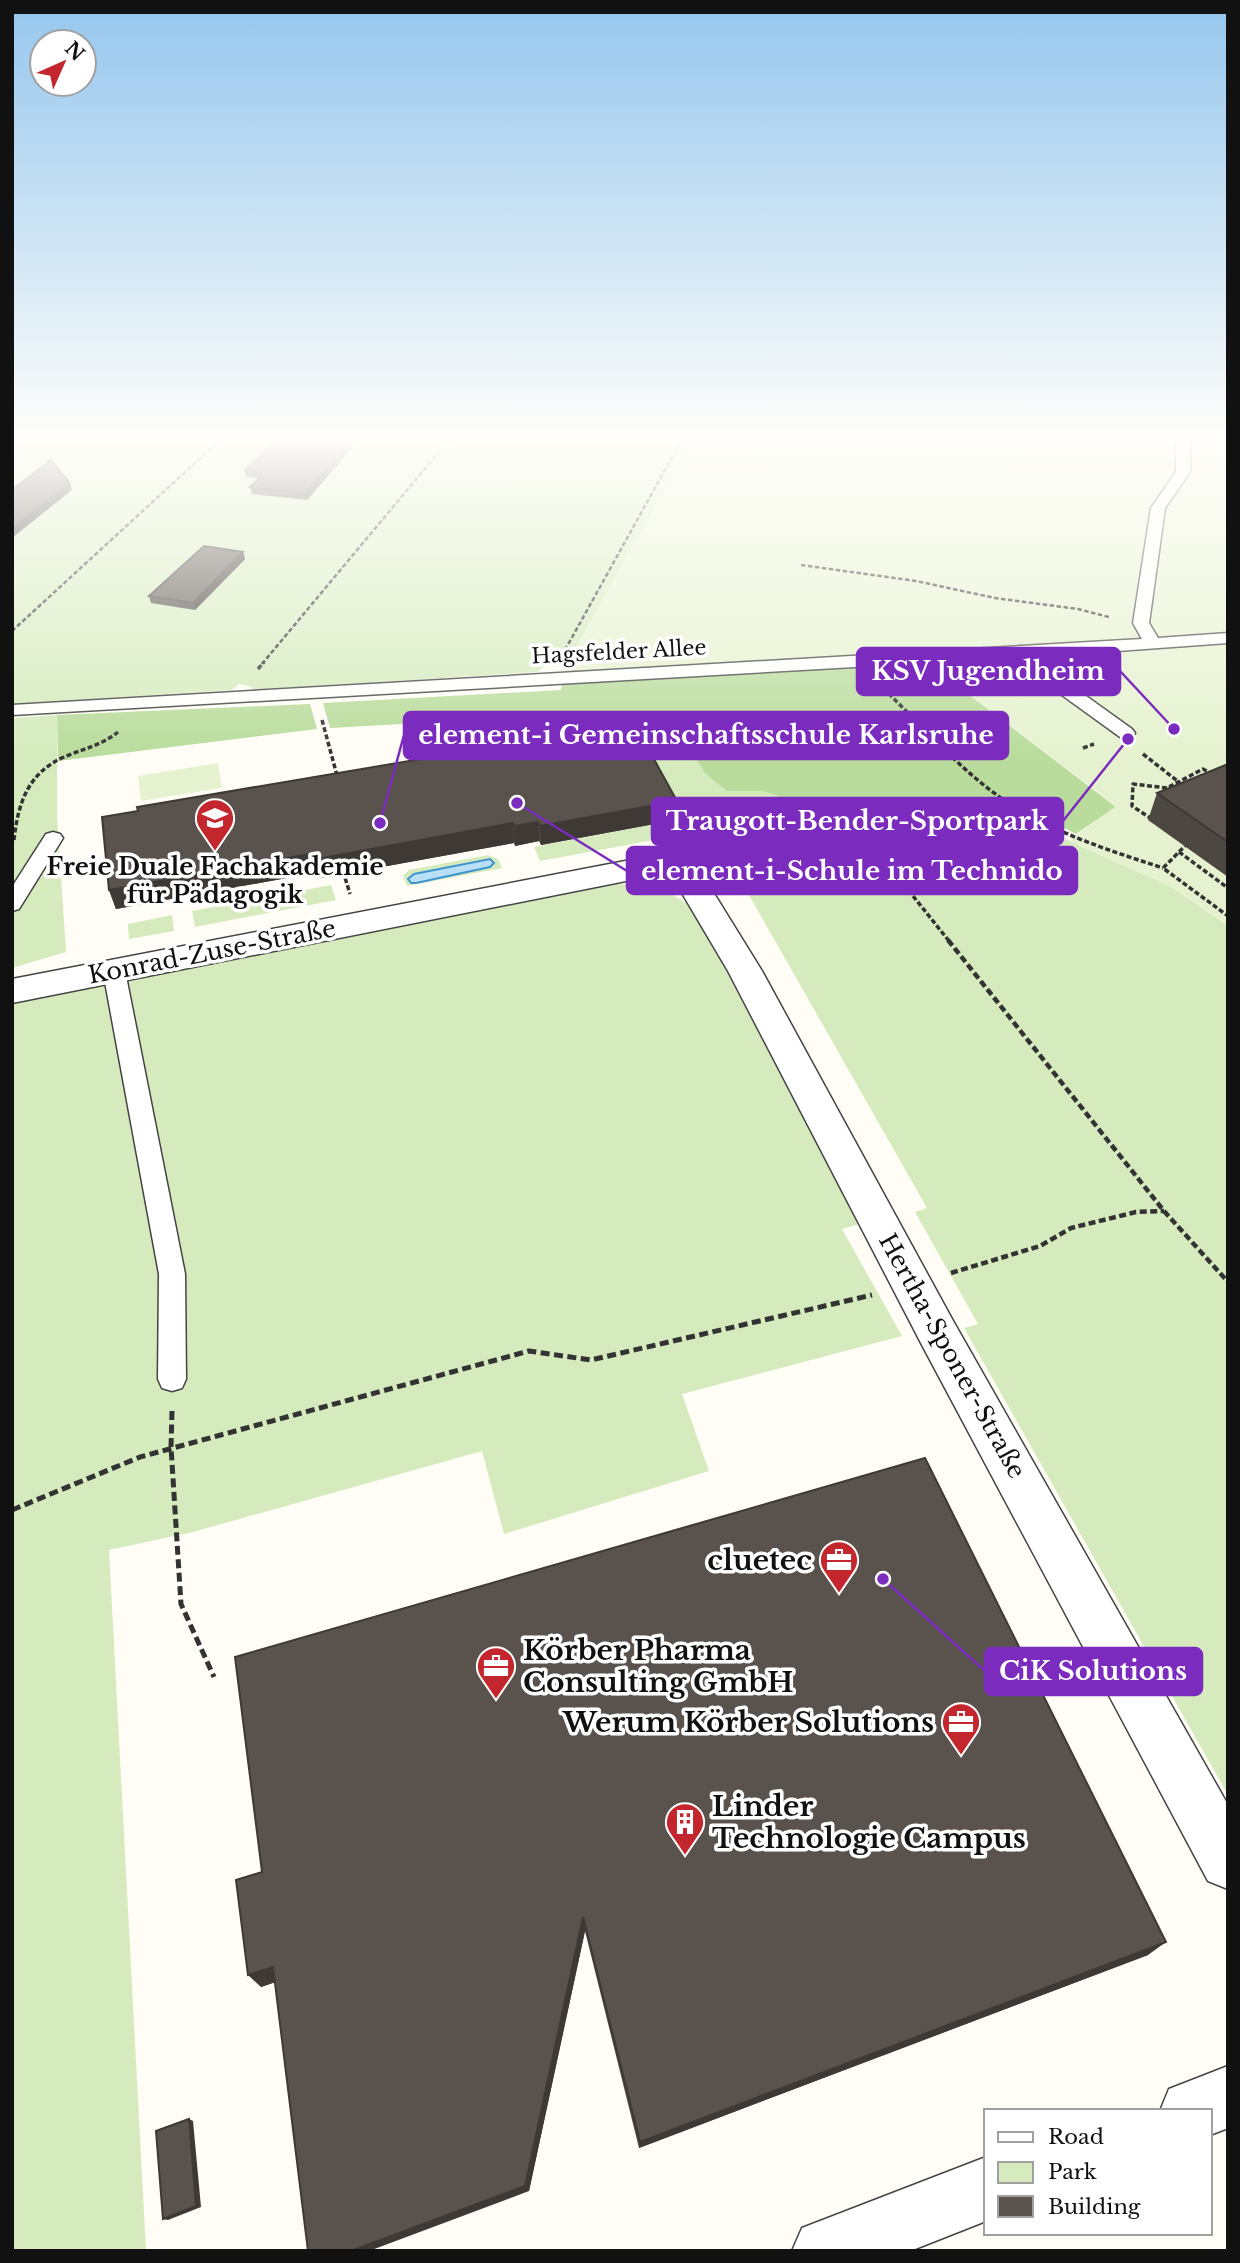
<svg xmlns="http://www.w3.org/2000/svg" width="1240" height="2263" viewBox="0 0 1240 2263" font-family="'Libre Baskerville',serif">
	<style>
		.green { fill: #d5ebbd }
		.forest { fill: #b9dc9c }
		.pitch { fill: #e6f2cf }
		.water { fill: #b9e0f7; stroke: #3f96cf; stroke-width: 2 }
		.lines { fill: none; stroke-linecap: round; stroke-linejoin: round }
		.lane-casing { stroke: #444; stroke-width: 3 }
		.street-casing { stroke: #444; stroke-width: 3 }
		.path-far3 { stroke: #333; stroke-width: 2.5; stroke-dasharray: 4.5 2.5; stroke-linecap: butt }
		.path-far2 { stroke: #333; stroke-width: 3.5; stroke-dasharray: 5 2.5; stroke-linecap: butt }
		.path-far1 { stroke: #333; stroke-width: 4.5; stroke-dasharray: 7 3.5; stroke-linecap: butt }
		.path { stroke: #333; stroke-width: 5; stroke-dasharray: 9 4.5; stroke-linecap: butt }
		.lane { fill: #fff; fill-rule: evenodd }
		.street { fill: #fff; fill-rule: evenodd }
		.wall { fill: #4d4742 }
		.shaded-wall { fill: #3f3936 }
		.building { fill: #5a524d; stroke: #3f3936; stroke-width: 2 }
		.labels { text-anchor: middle; stroke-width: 7; stroke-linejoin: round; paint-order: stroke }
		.far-street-label { font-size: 21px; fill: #111; stroke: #fff }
		.poi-label { font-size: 24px; font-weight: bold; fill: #111; stroke: #fff }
		.street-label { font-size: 24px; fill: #111; stroke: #fff }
		.near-poi-label { font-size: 28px; font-weight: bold; fill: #111; stroke: #fff; text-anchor: end }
		.leader { fill: none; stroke: #7b2cbf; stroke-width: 2.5 }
		.callout-dot { fill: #7b2cbf; stroke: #fff; stroke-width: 2.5 }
		.callout { fill: #7b2cbf; stroke: #7b2cbf; stroke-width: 2.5 }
		.callout-label { font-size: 26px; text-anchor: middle; font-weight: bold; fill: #fff }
	</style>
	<rect width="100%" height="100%" fill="#fffdf5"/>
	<path class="green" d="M12 441H691L567 663 552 661 537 672 252 690V687L239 684 232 690 12 704Z
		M651 714 673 722 727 790 762 791 784 798 1004 807 1069 841 1170 886 1228 926V1795L964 1328 978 1324 915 1212 927 1208 745 888 708 830 540 861 534 847 676 820 503 764 483 718 587 716 617 720Z
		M57 715V816L66 952 12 968V718Z
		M488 855 498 859 502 868 407 886 403 876 409 870Z
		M617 884C645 885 674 889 694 911L860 1224 842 1229 902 1336 682 1394 709 1471 504 1534 482 1451 193 1532 109 1550 146 2251H12V1000Z
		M331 885 336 900 195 927 192 911Z
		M172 915 174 931 129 939 128 924Z"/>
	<path class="forest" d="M691 441 920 657 1116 807 1076 834 1019 805 1005 807 1009 814 1006 823 942 827 802 821 784 798 762 791H727L705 773 673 722 651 714 617 720 587 716H547L330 728 323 703 561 690 567 663Z
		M310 704 317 729 58 761 57 715Z"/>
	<path class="pitch" d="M691 441H1228V926L1170 886 1069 841 1116 806 919 656 577 672 567 663Z
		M218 763 222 788 141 801 138 776Z"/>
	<path class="water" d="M490 859 494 863 490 867 416 883H411L408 879 414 874Z"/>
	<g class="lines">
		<g class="lane-casing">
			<path id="lane" d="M1176 441H1190V472L1165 508 1149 623 1158 638 1228 633V643L1048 656 1061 678 1132 729 1135 733 1132 737H1120L1048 685 1031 657 12 715V705L1142 639 1133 623 1151 508 1176 472Z
				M53 832 60 834 63 838 19 909 12 911V887L46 834Z
				M114 964 122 966 125 971 185 1274 186 1379 182 1388 172 1391 162 1388 158 1379 159 1274 103 971 106 966Z"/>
		</g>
		<g class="street-casing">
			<path id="street" d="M646 857 689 866 702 874 762 971 952 1319 1228 1805V1889L1208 1881 922 1345 728 971 679 888 668 881 646 877 12 1003V979Z
				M1228 2066V2128L1210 2135V2111H1160L1169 2089Z
				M986 2157V2221L910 2251H792L802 2228Z"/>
		</g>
		<path class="path-far3" d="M801 565 916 581 995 598 1078 609 1109 617
			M12 631 219 441
			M565 650 681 441
			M262 664 448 441"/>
		<path class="path-far2" d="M258 669 264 662
			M891 685V696C929 733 965 775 1010 804 1057 834 1111 851 1163 868
			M322 720 338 779
			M1083 748 1094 744
			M1143 754 1180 783
			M1152 819 1132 806 1133 784 1167 788 1203 769 1212 774
			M14 840C18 803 28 773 64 757 83 749 102 745 118 732
			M686 841 722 836 881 838
			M1188 843 1163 868 1228 916
			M1179 852 1228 888
			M343 871 350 894
			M739 893 798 875 877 840
			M949 941 901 881 881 838 905 832 1014 825 1030 815"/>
		<path class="path-far1" d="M948 940 1164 1211 1228 1282
			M951 1273 1040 1246 1071 1228 1136 1212 1164 1211"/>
		<path class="path" d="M172 1411 171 1447 181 1604 214 1677
			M12 1510 140 1457 529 1351 591 1360 872 1295"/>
		<use href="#lane" class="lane"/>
		<use href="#street" class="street"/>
	</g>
	<path class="wall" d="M276 441H355L356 443 307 500 252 494 250 487 257 480V478L246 477 245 470Z
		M243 552 245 559 195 610 151 603 149 596Z
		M1228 764V877L1148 820 1157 793Z
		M138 811 676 820 541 845 539 841 515 846 514 843 321 878 320 872 116 909 109 890Z
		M236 1880 1148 1955 639 2148 585 1931 529 2191 275 1982 261 1987Z"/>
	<path class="shaded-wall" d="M351 441H355L356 443 307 500 305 493Z
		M70 483 72 490 12 538V529Z
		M243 552 245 559 195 610 193 603Z
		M677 801 676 820 541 845 540 826Z
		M538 822 539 841 515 846 514 826Z
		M513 823 514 843 321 878 317 859Z
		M316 853 320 872 116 909 109 890Z
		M583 1917 585 1931 529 2191 369 2251H351Z
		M1166 1942 1148 1955 639 2148 640 2142Z
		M273 1967 285 1979 261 1987 248 1975Z
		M189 2119 193 2121 201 2207 168 2220 163 2219Z"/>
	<path class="building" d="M276 441H351L305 493 250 487 262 476 256 475 259 472 245 470Z
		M51 460 70 483 12 529V490Z
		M204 546 243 552 193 603 149 596Z
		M634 723 677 801 540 826 538 822 514 826 513 823 317 859 316 853 109 890 102 817 138 811 137 807Z
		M1228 764V842L1157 793Z
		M925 1458 1166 1942 640 2142 583 1917 525 2186 351 2251H308L273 1967 248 1975 236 1880 262 1872 235 1657Z
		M189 2119 196 2206 163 2219 156 2131Z"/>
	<linearGradient id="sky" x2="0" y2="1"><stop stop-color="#95c6ee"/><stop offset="0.58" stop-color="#fffefa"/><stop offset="1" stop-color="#fffefa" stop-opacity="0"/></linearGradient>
	<rect width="1240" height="758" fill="url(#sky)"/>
	<defs>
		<g id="university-pin" transform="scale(2.0125)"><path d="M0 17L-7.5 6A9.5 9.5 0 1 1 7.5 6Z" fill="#c4262e" stroke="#fff"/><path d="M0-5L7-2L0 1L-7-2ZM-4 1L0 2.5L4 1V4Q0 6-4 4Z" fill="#fff"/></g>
		<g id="office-pin" transform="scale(2.0125)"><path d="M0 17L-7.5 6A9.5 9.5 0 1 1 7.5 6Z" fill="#c4262e" stroke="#fff"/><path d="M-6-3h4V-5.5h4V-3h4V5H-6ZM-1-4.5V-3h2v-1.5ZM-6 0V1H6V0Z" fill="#fff"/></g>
		<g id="building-pin" transform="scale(2.0125)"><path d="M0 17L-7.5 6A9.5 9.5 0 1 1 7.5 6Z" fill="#c4262e" stroke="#fff"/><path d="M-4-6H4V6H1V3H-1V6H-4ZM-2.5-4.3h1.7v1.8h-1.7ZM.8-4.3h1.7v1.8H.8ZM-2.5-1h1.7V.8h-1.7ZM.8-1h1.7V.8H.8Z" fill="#fff"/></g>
	</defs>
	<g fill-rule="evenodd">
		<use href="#university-pin" x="215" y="818"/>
		<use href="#office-pin" x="839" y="1560"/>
		<use href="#office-pin" x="496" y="1666"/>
		<use href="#office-pin" x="961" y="1722"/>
		<use href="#building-pin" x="685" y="1822"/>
	</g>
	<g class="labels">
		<g class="far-street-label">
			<text transform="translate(619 652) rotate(-3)" y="7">Hagsfelder Allee</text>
		</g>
		<g class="poi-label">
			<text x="215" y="875">Freie Duale Fachakademie<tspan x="215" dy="28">für Pädagogik</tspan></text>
		</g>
		<g class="street-label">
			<text transform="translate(212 952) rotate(-11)" y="8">Konrad-Zuse-Straße</text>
			<text transform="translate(952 1356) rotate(61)" y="8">Hertha-Sponer-Straße</text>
		</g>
		<g class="near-poi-label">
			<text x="812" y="1570">cluetec</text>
			<text x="523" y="1660" text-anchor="start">Körber Pharma<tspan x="523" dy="32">Consulting GmbH</tspan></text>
			<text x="934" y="1732">Werum Körber Solutions</text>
			<text x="712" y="1816" text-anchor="start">Linder<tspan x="712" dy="32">Technologie Campus</tspan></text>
		</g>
	</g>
	<path class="leader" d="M1174 729L1120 671M380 823L404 735M1128 739L1063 821M517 803L627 871M883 1579L985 1671"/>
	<g class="callout-dot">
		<circle cx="1174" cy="729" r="7"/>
		<circle cx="380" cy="823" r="7"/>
		<circle cx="1128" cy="739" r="7"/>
		<circle cx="517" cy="803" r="7"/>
		<circle cx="883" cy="1579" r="7"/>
	</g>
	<g class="callout">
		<rect x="857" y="648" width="263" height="47" rx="7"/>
		<rect x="404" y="712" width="604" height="47" rx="7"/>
		<rect x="652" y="798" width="411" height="47" rx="7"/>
		<rect x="627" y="847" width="450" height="47" rx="7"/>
		<rect x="985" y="1648" width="217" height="47" rx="7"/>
	</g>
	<g class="callout-label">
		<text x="988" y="680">KSV Jugendheim</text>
		<text x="706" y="744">element-i Gemeinschaftsschule Karlsruhe</text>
		<text x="857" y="830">Traugott-Bender-Sportpark</text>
		<text x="852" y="880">element-i-Schule im Technido</text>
		<text x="1093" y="1680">CiK Solutions</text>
	</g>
	<rect width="1240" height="2263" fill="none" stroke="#111111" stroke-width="28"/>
	<rect x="984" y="2109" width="228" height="126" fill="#ffffff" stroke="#a0a0a0" stroke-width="2"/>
	<rect x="998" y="2132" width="35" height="10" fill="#ffffff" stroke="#a0a0a0" stroke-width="2"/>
	<text x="1048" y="2144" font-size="21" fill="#111111">Road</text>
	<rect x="998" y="2162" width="35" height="21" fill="#d5ebbd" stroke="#a0a0a0" stroke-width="2"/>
	<text x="1048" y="2179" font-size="21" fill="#111111">Park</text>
	<rect x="998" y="2196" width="35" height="21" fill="#5a524d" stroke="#a0a0a0" stroke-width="2"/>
	<text x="1048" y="2214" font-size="21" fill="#111111">Building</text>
	<g transform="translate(63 63) rotate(45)"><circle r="33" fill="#ffffff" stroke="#a0a0a0" stroke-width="2"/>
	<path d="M0-5L12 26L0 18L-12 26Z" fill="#c4262e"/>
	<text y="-10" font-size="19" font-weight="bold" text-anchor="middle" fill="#111111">N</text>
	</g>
</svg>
